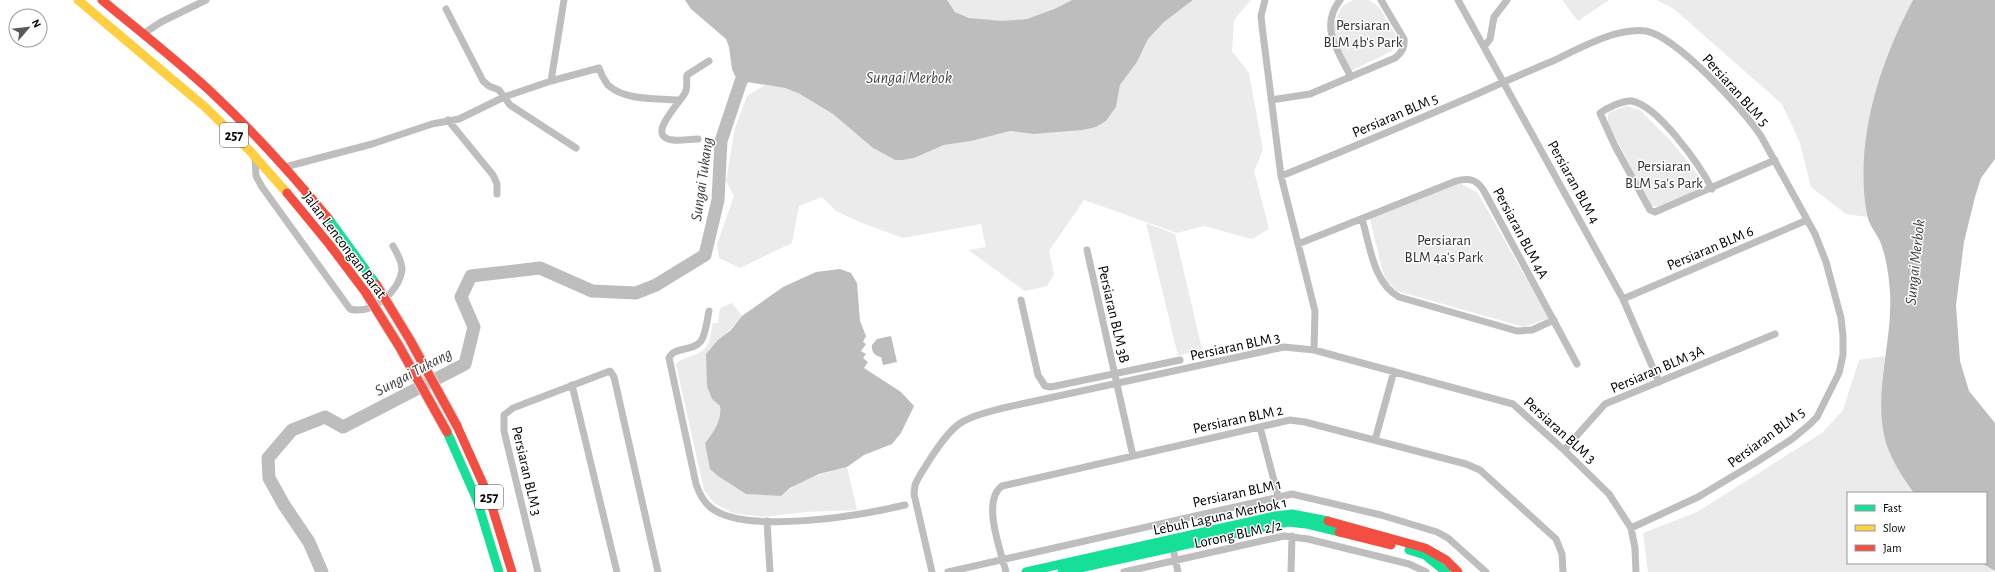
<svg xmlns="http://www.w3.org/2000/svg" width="1995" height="572" viewBox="0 0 1995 572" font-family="'Alegreya Sans',sans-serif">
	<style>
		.green { fill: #ebebeb }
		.water { fill: #bdbdbd }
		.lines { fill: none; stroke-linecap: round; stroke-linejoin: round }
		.river { stroke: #bdbdbd; stroke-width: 13 }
		.street { stroke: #bebebe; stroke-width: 7 }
		.fast { stroke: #16e098; stroke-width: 9 }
		.slow { stroke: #ffcf43; stroke-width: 9 }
		.jam { stroke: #f24e42; stroke-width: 9 }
		.jam-bridge-casing { stroke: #dbdbdb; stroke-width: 11; stroke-linecap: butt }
		.jam-bridge { stroke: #f24e42; stroke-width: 9 }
		.labels { text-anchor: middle; stroke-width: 3; stroke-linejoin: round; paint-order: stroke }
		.shield { fill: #fff; stroke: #4c4c4c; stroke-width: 1 }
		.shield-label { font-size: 14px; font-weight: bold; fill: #000 }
		.park-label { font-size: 15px; fill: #313131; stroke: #fff }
		.street-label { font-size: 15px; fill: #000; stroke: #fff }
		.water-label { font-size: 16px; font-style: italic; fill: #424242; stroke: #fff }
	</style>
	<rect width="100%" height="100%" fill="#fff"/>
	<path class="green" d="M947 0H1072C1057 7 1042 16 1026 19 1008 22 972 23 956 12 953 10 949 4 947 0Z
		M1193 0H1251L1234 20 1232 51 1249 73 1263 150 1254 171 1269 229 1252 239 1204 226 1177 233 1084 200 1049 251 1054 274 1047 286 1025 291 968 250 986 247 981 224 903 238 862 223 836 211 822 197 799 206 792 243 740 268 719 258 717 244 734 196 726 181 735 128 747 96 765 85 785 88 811 99 833 114 873 148 895 160 914 158 944 145 971 141 1010 131 1034 134 1083 130 1096 127 1106 121 1116 107 1120 85 1137 62 1148 39 1164 22Z
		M1353 0H1369L1379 7 1398 39 1392 51 1351 71 1336 39 1333 27 1342 6Z
		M1562 0H1609L1578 21Z
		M1657 0H1913C1877 68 1858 140 1867 217L1846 214 1811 187 1800 143 1782 104 1674 9Z
		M1626 106 1640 110 1670 140 1699 176 1701 182 1700 189 1660 207 1651 206 1608 123V113Z
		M1459 183 1477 192 1549 318 1524 327 1397 291 1386 280 1382 269 1370 219Z
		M1146 223 1175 234 1202 349 1178 356Z
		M732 303 742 316C731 330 718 340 706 354L708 386 712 399 720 406C722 420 714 432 705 443L734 486 746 494 781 496C800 480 823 473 847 467L857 510 806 512 763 517 732 513 714 503 704 490 676 364C685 355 701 357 708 344 711 339 711 329 713 323H718L720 308Z
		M1885 356C1878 415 1879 443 1914 493H1848V563H1981L1995 572H1648L1643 533 1697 512 1822 433 1843 410 1859 360Z"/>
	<path class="water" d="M685 0H947L955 12 969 18 1002 21 1027 19 1054 9 1072 0H1193L1164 22 1148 39 1137 62 1120 85 1116 107 1106 121 1096 127 1083 130 1034 134 1010 131 971 141 944 145 914 158 902 160H895L873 148 833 114 800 94 785 88 741 81 735 76 732 69 729 47 726 39 691 9Z
		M1913 0H1995V159L1981 178 1975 197 1964 242 1956 305 1960 361 1969 391 1995 423V571L1981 563H1986V493H1914C1903 478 1892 461 1886 443 1872 393 1893 343 1890 293 1889 275 1886 255 1879 239 1875 232 1869 224 1867 215 1854 142 1879 64 1913 0Z
		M840 269 851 273 857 283 860 321 866 336 863 342 866 344 861 351 866 354 863 358 868 362 864 368 901 392 914 406 901 433 892 444 864 455 847 467 819 474 790 488 781 496 746 494 718 476 710 469 705 443C714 432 722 420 720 406L712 399 707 386 706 354 718 340 731 330 742 316 783 287 816 272Z
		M891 336 897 362 883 365 881 357C875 356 871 352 872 345L877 339Z"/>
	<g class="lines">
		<path class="river" d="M322 572 309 542 284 505 269 478 268 458 292 430 325 417 343 427 465 364 474 327 461 297 471 276 540 268 592 291 636 293 656 285 705 255 718 200 721 141 741 81 751 67"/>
		<path class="street" d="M1265 0 1261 16 1262 26 1281 176 1315 311 1314 350
			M1340 0C1319 27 1338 51 1351 77
			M1458 0 1623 299 1659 382
			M446 9 483 81 489 86 499 90 510 105 576 148
			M143 34 161 22 206 0
			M1484 47 1490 39 1494 17 1507 0
			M551 81 564 0
			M1271 100 1310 94 1395 58C1402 52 1405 48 1404 39L1381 0
			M448 120 493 175 497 184V194
			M698 139C690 139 681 141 673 140 644 137 680 103 685 93 688 88 686 80 687 75L709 61
			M255 158 256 176 262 187 350 309C372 315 399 292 402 270 402 261 397 253 393 246
			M285 167 372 144 432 124 459 119 504 97 551 81 599 68C601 74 604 80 608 85 625 101 656 98 678 100
			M1281 176C1347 150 1412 122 1477 94 1503 82 1529 71 1555 60 1580 48 1617 27 1646 31 1677 37 1743 109 1761 136L1815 234 1826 262 1841 318 1843 336V355L1839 373 1817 417 1809 425 1792 439 1755 463 1698 497 1631 528
			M1712 189C1700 165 1658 106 1632 101 1623 100 1607 108 1600 113L1615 146 1650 210 1655 212 1775 160
			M1362 219C1370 245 1373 283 1399 297L1517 331 1532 330 1554 320
			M1298 244 1456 181C1470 177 1478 180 1485 193L1577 364
			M1087 250 1133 456
			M1623 299 1807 220
			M1021 300 1038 375 1045 386 1051 387 1180 360
			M709 311C707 320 706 334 701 341 693 352 674 346 669 358L696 484C699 493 703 501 710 507 745 536 863 515 905 505
			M572 385 617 572
			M1260 427 1278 496
			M1375 440 1394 371
			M1564 450 1605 404 1775 334
			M767 521 770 572
			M1172 544 1178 572
			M538 572 504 431V415L513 408 610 371 614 377 658 572
			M932 572 914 494 915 485C919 475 926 466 932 456 956 420 962 419 1003 408L1284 347 1314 350 1513 404 1564 450 1609 494 1631 528 1635 548 1636 572
			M948 572 1292 494 1381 515 1437 532 1448 538 1486 572
			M1006 572C1001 551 981 501 1002 486L1290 420 1305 422 1466 464 1480 470 1556 539 1562 554 1563 572
			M1124 572 1284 536 1308 539 1409 564 1426 572
			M1291 572 1292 536"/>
		<path class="fast" d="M328 218 376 284
			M447 432 477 500 499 572
			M1409 550 1425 555 1446 572
			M1026 572 1275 516 1292 514 1328 521
			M1062 572 1288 522 1306 524 1339 532"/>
		<path class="slow" d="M78 0 205 107 249 150 287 193"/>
		<path class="jam" d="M102 0C138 30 174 58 209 90 252 130 291 173 328 218
			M287 193 329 244 366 293
			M457 426 489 497 512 572
			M1328 521 1425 548 1446 560 1458 572
			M1339 532 1391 545"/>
		<g class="jam-bridge-casing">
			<path id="jam-bridge" d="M376 284 410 340 457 426
				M366 293 399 346 447 432"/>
		</g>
		<use href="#jam-bridge" class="jam-bridge"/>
	</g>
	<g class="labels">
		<g class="shield">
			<rect x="220" y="123" width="28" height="24" rx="3"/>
			<rect x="475" y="485" width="28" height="24" rx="3"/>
		</g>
		<g class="shield-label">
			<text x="234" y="140">257</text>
			<text x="489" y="502">257</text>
		</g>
		<g class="park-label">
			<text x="1363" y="30">Persiaran<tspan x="1363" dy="17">BLM 4b's Park</tspan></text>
			<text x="1664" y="171">Persiaran<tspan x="1664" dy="17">BLM 5a's Park</tspan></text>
			<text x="1444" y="245">Persiaran<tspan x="1444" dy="17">BLM 4a's Park</tspan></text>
		</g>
		<g class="street-label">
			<text transform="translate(1736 90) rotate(48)" y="5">Persiaran BLM 5</text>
			<text transform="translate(1395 115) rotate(-23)" y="5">Persiaran BLM 5</text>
			<text transform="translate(1574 182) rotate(61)" y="5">Persiaran BLM 4</text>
			<text transform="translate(1521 233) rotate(62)" y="5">Persiaran BLM 4A</text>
			<text transform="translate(345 245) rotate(53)" y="5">Jalan Lencongan Barat</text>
			<text transform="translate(1710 248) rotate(-23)" y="5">Persiaran BLM 6</text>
			<text transform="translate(1114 314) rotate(77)" y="5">Persiaran BLM 3B</text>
			<text transform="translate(1235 346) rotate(-12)" y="5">Persiaran BLM 3</text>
			<text transform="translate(1657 369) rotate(-23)" y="5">Persiaran BLM 3A</text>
			<text transform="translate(1238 419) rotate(-12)" y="5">Persiaran BLM 2</text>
			<text transform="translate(1560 430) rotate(42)" y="5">Persiaran BLM 3</text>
			<text transform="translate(1766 437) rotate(-36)" y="5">Persiaran BLM 5</text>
			<text transform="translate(527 471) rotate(77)" y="5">Persiaran BLM 3</text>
			<text transform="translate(1237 493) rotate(-12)" y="5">Persiaran BLM 1</text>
			<text transform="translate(1220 516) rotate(-12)" y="5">Lebuh Laguna Merbok 1</text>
			<text transform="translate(1238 534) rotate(-12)" y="5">Lorong BLM 2/2</text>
		</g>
		<g class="water-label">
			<text x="909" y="83">Sungai Merbok</text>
			<text transform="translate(701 179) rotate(-82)" y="6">Sungai Tukang</text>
			<text transform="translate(1914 262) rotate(-84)" y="6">Sungai Merbok</text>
			<text transform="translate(413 371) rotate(-28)" y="6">Sungai Tukang</text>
		</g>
	</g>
	<rect x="1847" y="492" width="140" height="72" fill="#ffffff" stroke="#999999"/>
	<rect x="1855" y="505" width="20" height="6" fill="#16e098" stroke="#999999"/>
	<text x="1883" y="512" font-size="12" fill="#000000">Fast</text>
	<rect x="1855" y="525" width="20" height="6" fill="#ffcf43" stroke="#999999"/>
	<text x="1883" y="532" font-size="12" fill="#000000">Slow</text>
	<rect x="1855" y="545" width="20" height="6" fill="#f24e42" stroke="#999999"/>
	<text x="1883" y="552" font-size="12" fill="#000000">Jam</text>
	<g transform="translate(28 28) rotate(62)"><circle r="19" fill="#ffffff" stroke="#999999"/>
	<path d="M0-3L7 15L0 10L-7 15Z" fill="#595959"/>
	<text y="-6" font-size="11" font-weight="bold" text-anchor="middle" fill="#000000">N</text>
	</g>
</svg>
